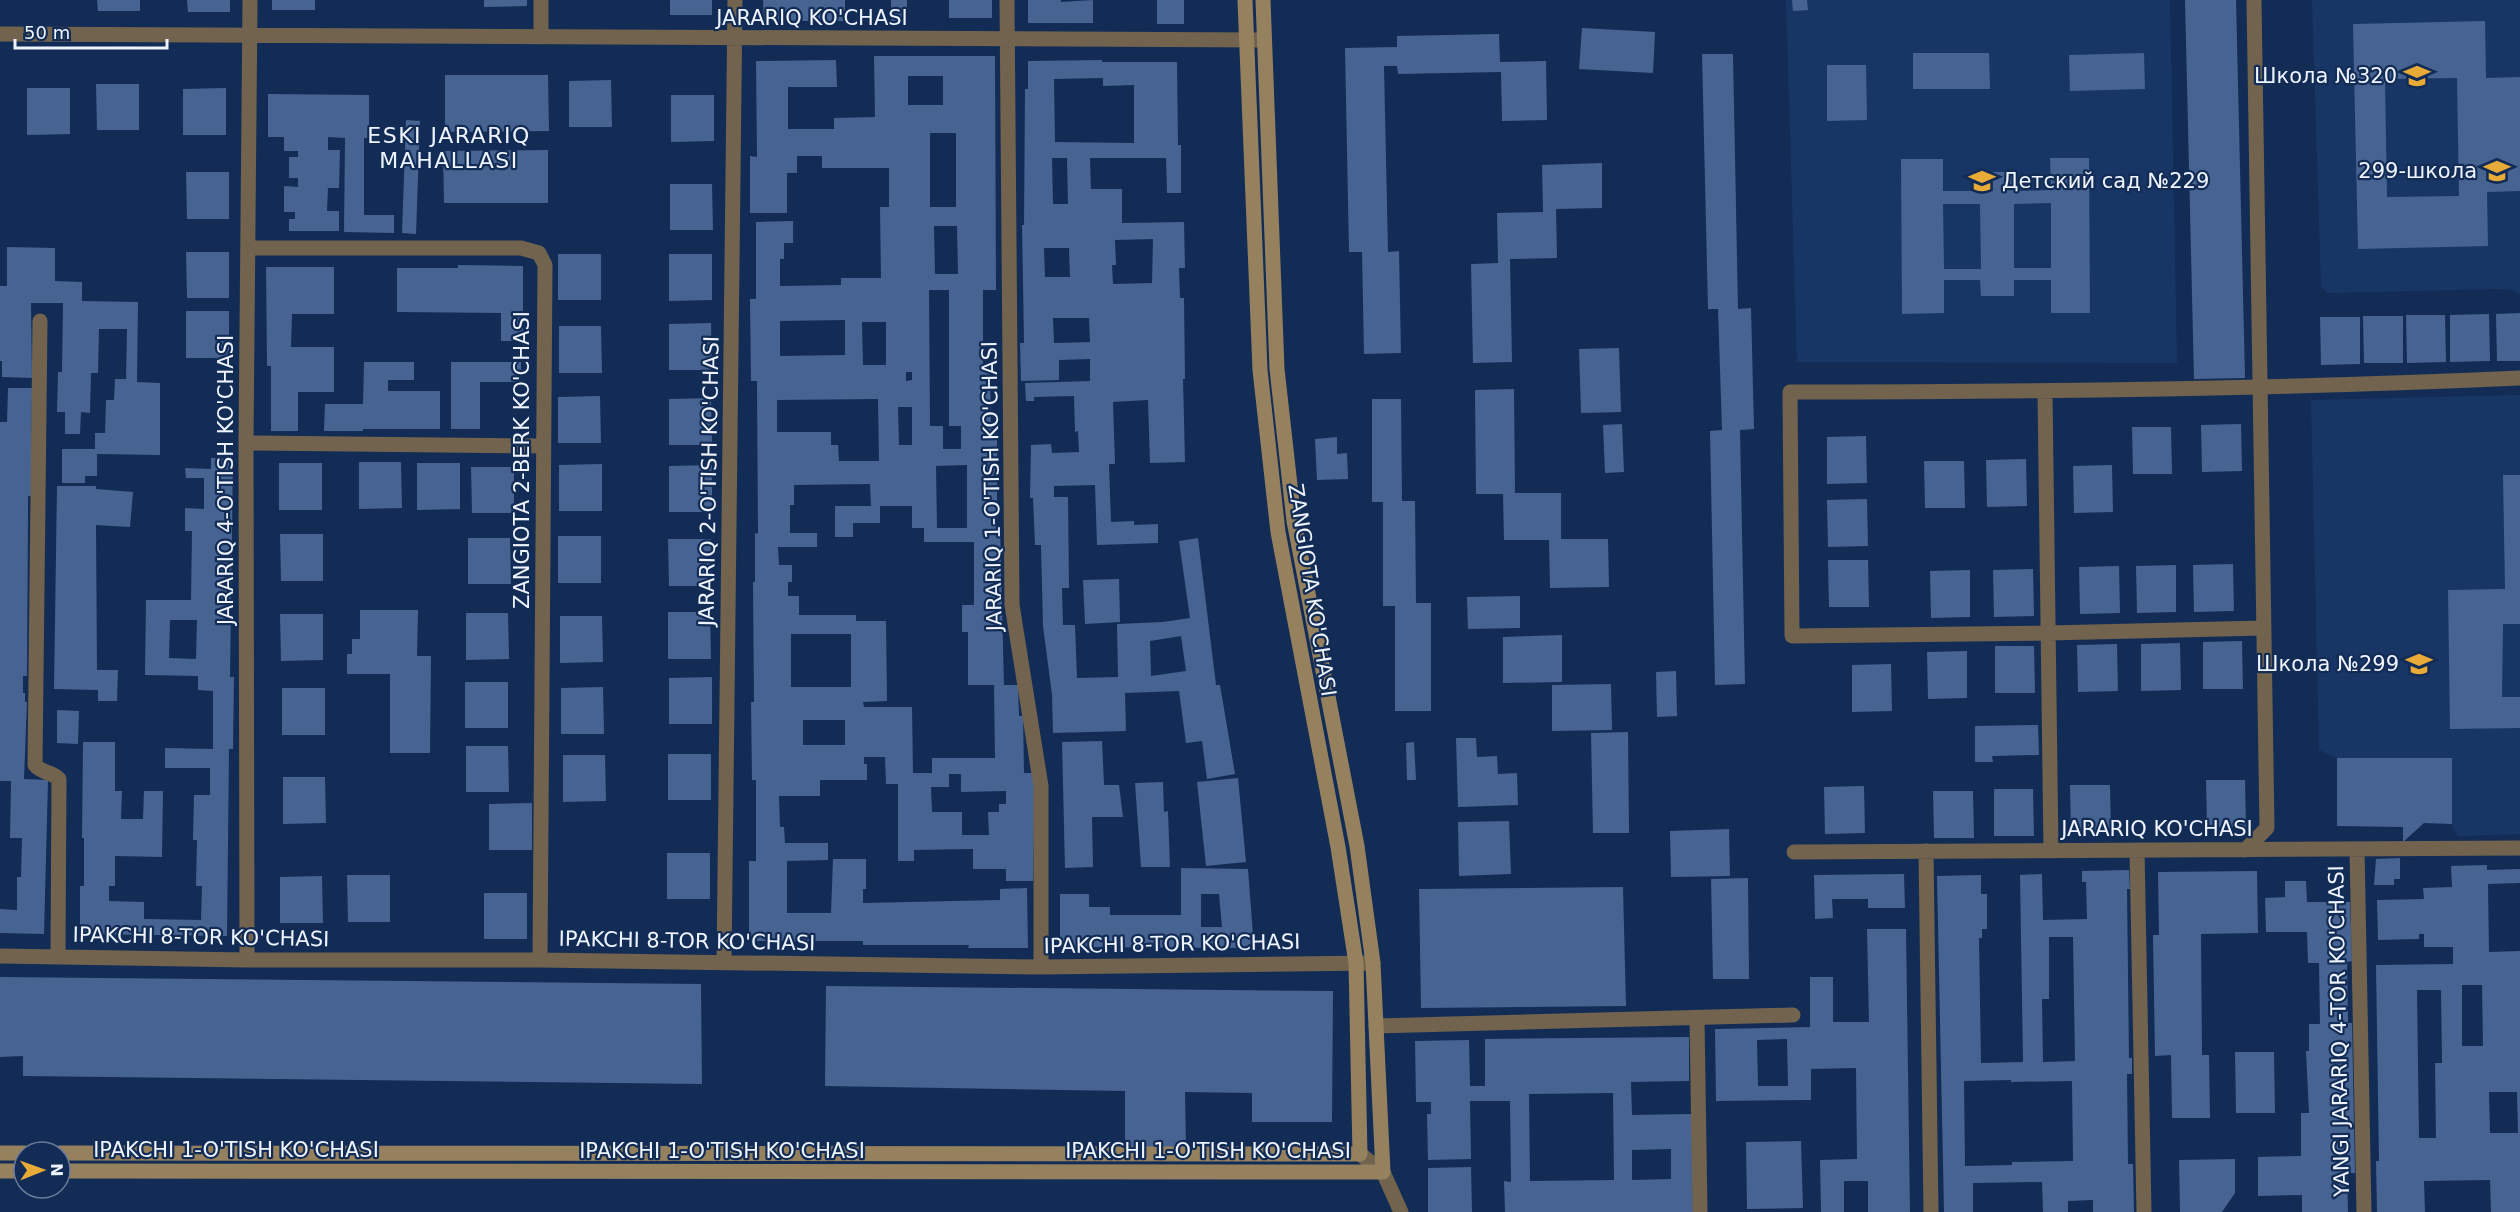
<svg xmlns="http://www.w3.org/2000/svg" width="2520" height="1212" viewBox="0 0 2520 1212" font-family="'DejaVu Sans',sans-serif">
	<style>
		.built { fill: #183665 }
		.building { fill: #476391; fill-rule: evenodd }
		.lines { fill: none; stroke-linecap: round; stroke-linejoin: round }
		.minor { stroke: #71634e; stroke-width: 15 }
		.tertiary { stroke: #71634e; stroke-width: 15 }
		.secondary { stroke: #96815f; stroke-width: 15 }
		.labels { text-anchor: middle; stroke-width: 4.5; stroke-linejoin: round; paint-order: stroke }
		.street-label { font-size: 21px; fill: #edf4ff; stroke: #132c55 }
		.poi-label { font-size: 21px; fill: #edf4ff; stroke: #132c55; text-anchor: end }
		.neighbourhood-label { font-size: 22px; letter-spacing: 1.5px; fill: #edf4ff; stroke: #132c55 }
	</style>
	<rect width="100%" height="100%" fill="#132c55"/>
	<path class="built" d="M1786 0H2170L2177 363 1797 362Z
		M2312 0H2520V295L2514 290 2497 289 2327 293 2321 286Z
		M2520 395V834L2458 836 2452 824V758H2337L2319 750 2311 400Z"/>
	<path class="building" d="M97 0H140V11H98Z
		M187 0H230V12H188Z
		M272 0H315V10H272Z
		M484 0H527V6L484 7Z
		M670 0H712V15H670Z
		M763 0H845V21H764Z
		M891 0H907V23H891Z
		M949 0H992V18H949Z
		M1028 0H1061V2L1093 0V23H1028Z
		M1157 0H1184V24H1157Z
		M1792 0H1807L1808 10 1793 11Z
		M2185 0H2236L2245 378 2194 379Z
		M2485 21 2486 78 2520 77V191L2487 192 2488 246 2358 249 2353 24ZM2457 78 2459 196 2387 197 2385 79Z
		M1582 28 1655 32 1653 73 1579 69Z
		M1499 34 1500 62 1546 61 1547 120 1502 121 1501 72 1398 74 1397 66H1384L1388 252 1399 251 1401 353 1364 354 1362 252H1349L1345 48 1397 47V36Z
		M1913 53H1989L1990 89H1913Z
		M2144 53 2145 89 2070 91 2069 55Z
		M1702 54H1733L1738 309 1751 308 1754 429 1740 430 1745 684 1715 685 1710 431 1722 430 1718 309H1708Z
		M874 56H995L996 290H983V372H990L991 426H997V527H1000L1004 685H1018L1019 716H1023L1024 773H1035L1033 881H1006V869H973V849L914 850V861H898V784H886L885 757H864V764H867V780H820V796H779L780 827H784L785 843H828V860L787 861V913H831L833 859H866V889H863V903L1000 900V889L1027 888 1028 948H968L969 945H863V941H749V861H756V780H752L751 702H754L753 582H755V533L758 534 757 381H751L750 299H756V222L793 221V243H784V259H780V286L841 285V278H881L880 207H889V168H822V156H797V173H787V213H750V156L757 157 756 61 836 60 837 87H788V129H834V118L875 117ZM908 76H943V105H908ZM930 133H956V207H930ZM934 226H957L958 274H935ZM929 290H949V426H961V449H943V426H930ZM845 320V355L780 356V321ZM862 322H886V365H863ZM906 372H912V380L906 381ZM878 399 879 461H839L838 445H831V432H777V400ZM898 407H912V445H899ZM967 465V528H937L936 466ZM870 484 871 506H835V537H853V523H880V506H912V528H924V542H974V605H962V632H968V685H994L995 758H932V773H913L912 707H864L863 702 887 701 886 621H856V615H799V596H788V582H792V565H779L778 547H817V533H790V505H794V485ZM791 634H851V687H791ZM803 720H845V745H803ZM949 774H961V792L1006 791V804H999V812H988L989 835H962V812H932L931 787H949Z
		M1102 60V62H1177L1178 145H1181V193H1167L1166 158H1090L1091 189H1122V223L1184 222 1185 268H1179L1180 298H1184L1185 379H1183L1185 462 1150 463 1148 400 1113 402 1115 464H1109L1111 522 1134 521V525L1158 524V543L1097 545 1095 485 1054 486V497H1068L1069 588H1062L1063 625H1075L1077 678 1118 677 1117 624 1163 622 1190 618 1179 541 1198 538 1216 685H1220L1235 774 1207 779 1202 741 1186 743 1179 691 1125 693 1126 731 1053 733 1052 695 1043 626 1041 545H1035L1033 498H1030L1031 445 1051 444 1052 453 1079 452 1078 431 1075 432 1074 396 1034 397V401H1026L1025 383 1090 381V359L1059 360V380L1021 381 1020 343H1024L1022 225H1024L1025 89H1028V61ZM1103 78V86L1134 85V143L1055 142 1054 79ZM1052 158H1067L1068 204H1053ZM1153 239 1152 283 1113 284 1112 265H1116L1115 240ZM1044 248H1069L1070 277H1045ZM1053 318H1089L1090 342 1054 343ZM1181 636 1186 671 1151 676 1150 641Z
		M1827 65H1866L1867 120 1827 121Z
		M445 75H548L549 131 445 132Z
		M611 80 612 127H569V81Z
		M96 84H139V130H97Z
		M27 88H70V134L27 135Z
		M226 88V135H183V89Z
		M268 94 369 95V138H364V215H394V233L344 232 345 138 328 137V150H340L339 188H328L327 211H339V231H289V219H295V212H284V186L298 187V178H289V157H298V151H284V137H268Z
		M671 95H714V141L671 142Z
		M406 120 420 121 416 234 402 233Z
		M548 150V203H444L443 151Z
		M2050 158H2089L2090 313H2051V280H2014V296H1981L1980 280H1944V313L1902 314 1901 159H1943V191H1980V172H2014V191L2051 190ZM2051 203V268H2014V204ZM1943 204H1980L1981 269H1944Z
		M1602 163V208L1556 209 1557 258 1510 259 1512 362 1473 363 1471 264 1498 263 1497 213 1543 212 1542 165Z
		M186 172H229V219H187Z
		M670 184H712L713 230H670Z
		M7 247 55 248V281L82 282V301L138 302 137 382 160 383V455L97 454V476H85V483H62V449H95V433H105L106 400H114L115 379H126L127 329H99L98 373H91L90 413 81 412 80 434H65V412H57L58 372H62L63 303H31L32 378 2 377V361H0V286H7Z
		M186 252H229V298H187Z
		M558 254H601V300H558Z
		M669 254H712V300L669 301Z
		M458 265 523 266V341H501V313L397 312V268H458Z
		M266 267H334V314H292L291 347H334V392H298V431H271V366H267Z
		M186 311H229V358H186Z
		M2520 313V361H2497L2496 314Z
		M2489 314 2490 361 2450 362V315Z
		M2406 315H2445L2446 362 2407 363Z
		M2363 316H2403V363H2364Z
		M2320 317H2360V364L2321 365Z
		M711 323 712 370H669V324Z
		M559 326H601L602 373H559Z
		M1619 348 1621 412 1581 413 1579 349Z
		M364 362H414V380H388V391H440V429H363V431H324L325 404H363Z
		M451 362H521V382H480V429H451Z
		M8 388H32L31 496H28V514L27 676H23V693H25V702H27L24 779 48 780 44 934 0 933V909L17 910V877H21L22 838H10L11 781H0V422H7Z
		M1514 389 1515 493H1561V539H1608L1609 587 1550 588 1549 540H1504L1503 494H1476L1475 390Z
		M600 396 601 443H558V397Z
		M711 398 712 445H669V399Z
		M1372 399H1401L1402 501H1415L1416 603H1431V711H1395V606H1383V502H1372Z
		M1622 424 1624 472 1605 473 1603 425Z
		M2241 424 2242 471 2202 472 2201 425Z
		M2132 427H2171L2172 474H2133Z
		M1866 436 1867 483 1827 484V437Z
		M1337 437V454L1347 453 1348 479 1317 480 1315 439Z
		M211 458H233L230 677H234L233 749H229L227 936 80 934V886H84V838H82L83 742H115V791H122L121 819H143L144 791H163L162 857 115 856V886H109V901L144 902V919L201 920 202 886H196L197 840H193L194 795H210V768H165V748L213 749V691L198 690V676L145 675 146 600H191L192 531H185V508L204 509V478H186L185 468 211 469ZM170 620H197L196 659 169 658Z
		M2026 459 2027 506 1987 507 1986 460Z
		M1924 461H1964L1965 508H1925Z
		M359 462H401L402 508 359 509Z
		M279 463H322V510H279Z
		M417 463H460V509L417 510Z
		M602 464V511H559V465Z
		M712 465V512H669V466Z
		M2112 465 2113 512 2074 513 2073 466Z
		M471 467H514V513H472Z
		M2503 475H2520V624H2503L2502 697H2520V728L2450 729 2448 590 2505 589Z
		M57 486H96V489L133 492 130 527 96 525 97 670H118L117 701H98V690L54 689Z
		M1867 499 1868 546 1828 547 1827 500Z
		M280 534H323V581H281Z
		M558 536H601V583H558Z
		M468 538H510L511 584H468Z
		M668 539H711V586H669Z
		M1828 560H1868L1869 607H1829Z
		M2233 564 2234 611 2194 612 2193 565Z
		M2176 565V612L2137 613 2136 566Z
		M2119 566 2120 613 2080 614 2079 567Z
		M2033 569 2034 616 1994 617 1993 570Z
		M1970 570V617L1931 618 1930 571Z
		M1119 579 1120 622 1085 624 1083 580Z
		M1520 596V628L1468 629 1467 597Z
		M360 610H418L417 656H431L430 753H390V674H347V654H352V639H360Z
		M668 612H710L711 659H668Z
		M466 613H508L509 659 466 660Z
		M280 614H323V660L281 661Z
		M560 616H602L603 662 560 663Z
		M1562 635V682L1503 683V637Z
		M2242 641 2243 689H2203V642Z
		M2180 643 2181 690 2141 691V644Z
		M2117 644 2118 691 2078 692 2077 645Z
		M1995 646H2034L2035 693H1995Z
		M1967 651V698L1928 699 1927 652Z
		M1891 664 1892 711 1852 712V665Z
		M1676 671 1677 716 1657 717 1656 672Z
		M712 677V724H669V678Z
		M465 682H508V728H465Z
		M1611 684 1612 730 1552 731V685Z
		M603 687 604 734H561V688Z
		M282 688H325V735H282Z
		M57 710 79 711 78 744 57 743Z
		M2038 725 2039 755 1992 756 1993 762H1975V726Z
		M1628 732 1629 833H1593L1591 733Z
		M1456 738H1476L1477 757 1497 756 1498 774 1517 773 1518 805 1458 807Z
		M1102 741 1104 785H1119L1123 817H1092L1093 867 1065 868 1062 742Z
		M1414 742 1416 780H1407L1406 743Z
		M466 746H508L509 792H466Z
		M668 754H711V800H668Z
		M563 755H605L606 801 563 802Z
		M2337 758H2452V824L2424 823 2403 842V827L2337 826Z
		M283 777H325L326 823 283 824Z
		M1238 778 1246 862 1206 866 1197 782Z
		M2206 780H2245L2246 827H2207Z
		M1163 782 1164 812 1168 811 1170 867H1141L1135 783Z
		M2070 785H2110L2111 832H2071Z
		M1864 786 1865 833 1825 834 1824 787Z
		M1994 789H2033L2034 836H1994Z
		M1933 791H1973L1974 838H1934Z
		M532 803V850H489V804Z
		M1509 821 1511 874 1459 876 1458 822Z
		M1729 829 1730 876 1671 877 1670 831Z
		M667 853H710V899H667Z
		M2400 858V879H2394V885H2374L2376 859Z
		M2487 865V870L2520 869V883L2488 884 2489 952 2520 951V1212H2491L2490 1180 2424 1181 2425 1212H2377L2376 1161H2379L2376 965 2453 964V947H2424V934H2419V939L2378 940 2377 900 2424 899 2423 888 2452 887 2451 866ZM2462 985H2482L2483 1046H2462ZM2417 990H2441L2442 1063H2435L2436 1138H2419ZM2489 1092H2517L2518 1133H2490Z
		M1181 868 1248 869 1254 948 1060 947V894H1089V907H1110V915H1181ZM1201 894H1219L1222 927H1201Z
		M2129 870 2130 889H2127L2129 1058H2132V1074H2127L2128 1164H2133L2134 1212H2093V1200L2068 1201V1212H2043L2042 1182 1973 1183V1212H1944L1937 876 1981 875V894H1987V929H1982V938H1979L1981 1063 2023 1062 2020 875 2042 874 2043 920 2087 919 2086 882H2082V871ZM2049 937H2073L2075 1061 2043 1062 2042 999H2049ZM2011 1080V1082L2072 1081 2073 1161 2012 1162V1165L1965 1166 1964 1081Z
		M2257 871 2258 933 2201 934 2202 1055H2209L2210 1118H2172L2171 1055 2155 1056 2153 935H2159L2158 872Z
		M1904 874 1905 908H1868V899H1832L1833 918 1815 919 1814 875Z
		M347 875H390V922H348Z
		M322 876 323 923H280V877Z
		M1748 878 1749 979H1713L1711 879Z
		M2285 881H2306L2307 902H2350L2352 961 2347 962 2348 1023H2352L2355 1173H2347L2348 1212H2302V1195L2258 1196V1157L2301 1156V1113H2309L2306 1051H2309V1024H2320L2319 963H2308L2307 932H2266L2265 898 2285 897Z
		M1623 887 1626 1006 1421 1008 1419 889Z
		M484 893H527V939H484Z
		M1867 929H1906L1910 1212H1868V1181H1844V1212H1821L1820 1160 1857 1159 1856 1068 1811 1069V1100L1716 1101 1715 1029 1810 1027V977H1833V1022H1869ZM1787 1039 1788 1086H1758L1757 1040Z
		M0 977 701 984 702 1084 23 1076V1056L0 1057Z
		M826 986 1333 991 1332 1122H1252V1093L1185 1092 1186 1149H1125V1091L825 1086Z
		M1689 1037V1081L1631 1082 1632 1115 1692 1114 1693 1212H1505L1504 1181 1511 1182 1510 1101H1470L1471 1159 1428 1160 1427 1114H1431V1102H1416L1415 1041 1469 1040 1470 1086H1485V1039ZM1613 1093 1614 1180 1530 1181 1529 1094ZM1671 1149V1179L1632 1180V1150Z
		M2235 1052H2274L2275 1113H2236Z
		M1801 1141 1803 1208 1747 1209 1746 1142Z
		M2235 1159V1193L2222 1212H2180L2179 1160Z
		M1471 1167 1472 1212H1428V1168Z"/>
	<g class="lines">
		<path class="minor" d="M541 0V37
			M1007 0 1012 605 1041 786V967
			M0 34 1264 40
			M249 248H521L539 253 545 265 540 960
			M40 321 35 765C42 773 52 772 59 779L58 956
			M2045 392 2051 851
			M246 443 543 446
			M2264 628 2048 633 1792 636 1790 392C2034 392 2277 389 2520 378
			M2357 849 2364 1212
			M2137 850 2144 1212
			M2245 850 2267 828 2254 0
			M1926 851 1931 1212
			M1794 852 2520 848
			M0 956 247 960H540L1041 967 1373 963
			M247 960 246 443 250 0
			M724 963 735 0
			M1697 1018 1700 1212
			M1376 1026 1793 1015"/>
		<path class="tertiary" d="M1360 1154 1383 1172 1401 1212"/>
		<path class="secondary" d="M0 1153H24
			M60 1153 1360 1154 1356 963 1338 847 1278 532 1260 370 1245 0
			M0 1171H24
			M60 1171 1383 1172 1373 963 1357 846 1294 521 1277 369 1263 0"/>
	</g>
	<defs>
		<g id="school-bare" transform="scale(2.07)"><path d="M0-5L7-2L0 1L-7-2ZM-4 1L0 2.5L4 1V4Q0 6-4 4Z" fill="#e8ab37" stroke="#132c55" stroke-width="2.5" paint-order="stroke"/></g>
	</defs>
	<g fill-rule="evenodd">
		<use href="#school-bare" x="2417" y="76"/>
		<use href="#school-bare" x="2497" y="171"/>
		<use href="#school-bare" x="1982" y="181"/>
		<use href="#school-bare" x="2419" y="664"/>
	</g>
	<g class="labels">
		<g class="street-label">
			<text x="812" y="25">JARARIQ KO'CHASI</text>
			<text transform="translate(522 460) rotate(-90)" y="7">ZANGIOTA 2-BERK KO'CHASI</text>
			<text transform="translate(226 480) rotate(-90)" y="7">JARARIQ 4-O'TISH KO'CHASI</text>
			<text transform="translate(709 481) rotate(-89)" y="7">JARARIQ 2-O'TISH KO'CHASI</text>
			<text transform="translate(992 486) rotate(-91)" y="7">JARARIQ 1-O'TISH KO'CHASI</text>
			<text transform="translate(1312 590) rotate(81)" y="7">ZANGIOTA KO'CHASI</text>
			<text x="2157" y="836">JARARIQ KO'CHASI</text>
			<text transform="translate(201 937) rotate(1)" y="7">IPAKCHI 8-TOR KO'CHASI</text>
			<text transform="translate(687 941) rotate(1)" y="7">IPAKCHI 8-TOR KO'CHASI</text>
			<text transform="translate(1172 944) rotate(-1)" y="7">IPAKCHI 8-TOR KO'CHASI</text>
			<text transform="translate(2339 1031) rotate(-91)" y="7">YANGI JARARIQ 4-TOR KO'CHASI</text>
			<text x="236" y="1157">IPAKCHI 1-O'TISH KO'CHASI</text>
			<text x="722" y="1158">IPAKCHI 1-O'TISH KO'CHASI</text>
			<text x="1208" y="1158">IPAKCHI 1-O'TISH KO'CHASI</text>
		</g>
		<g class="poi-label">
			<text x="2397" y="83">Школа №320</text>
			<text x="2477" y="178">299-школа</text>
			<text x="2002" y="188" text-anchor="start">Детский сад №229</text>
			<text x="2399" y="671">Школа №299</text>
		</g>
		<g class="neighbourhood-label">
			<text x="449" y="143">ESKI JARARIQ<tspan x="449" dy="25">MAHALLASI</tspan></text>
		</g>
	</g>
	<g transform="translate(42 1170) rotate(89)"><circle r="28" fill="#132c55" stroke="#6a7c99" stroke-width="1.5"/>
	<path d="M0-4.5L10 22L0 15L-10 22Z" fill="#e8ab37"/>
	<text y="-9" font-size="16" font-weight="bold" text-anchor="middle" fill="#edf4ff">N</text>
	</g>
	<path d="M15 39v9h152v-9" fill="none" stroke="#edf4ff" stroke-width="3"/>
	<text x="24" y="39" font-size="18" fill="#edf4ff" stroke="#132c55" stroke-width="4.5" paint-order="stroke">50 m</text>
</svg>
